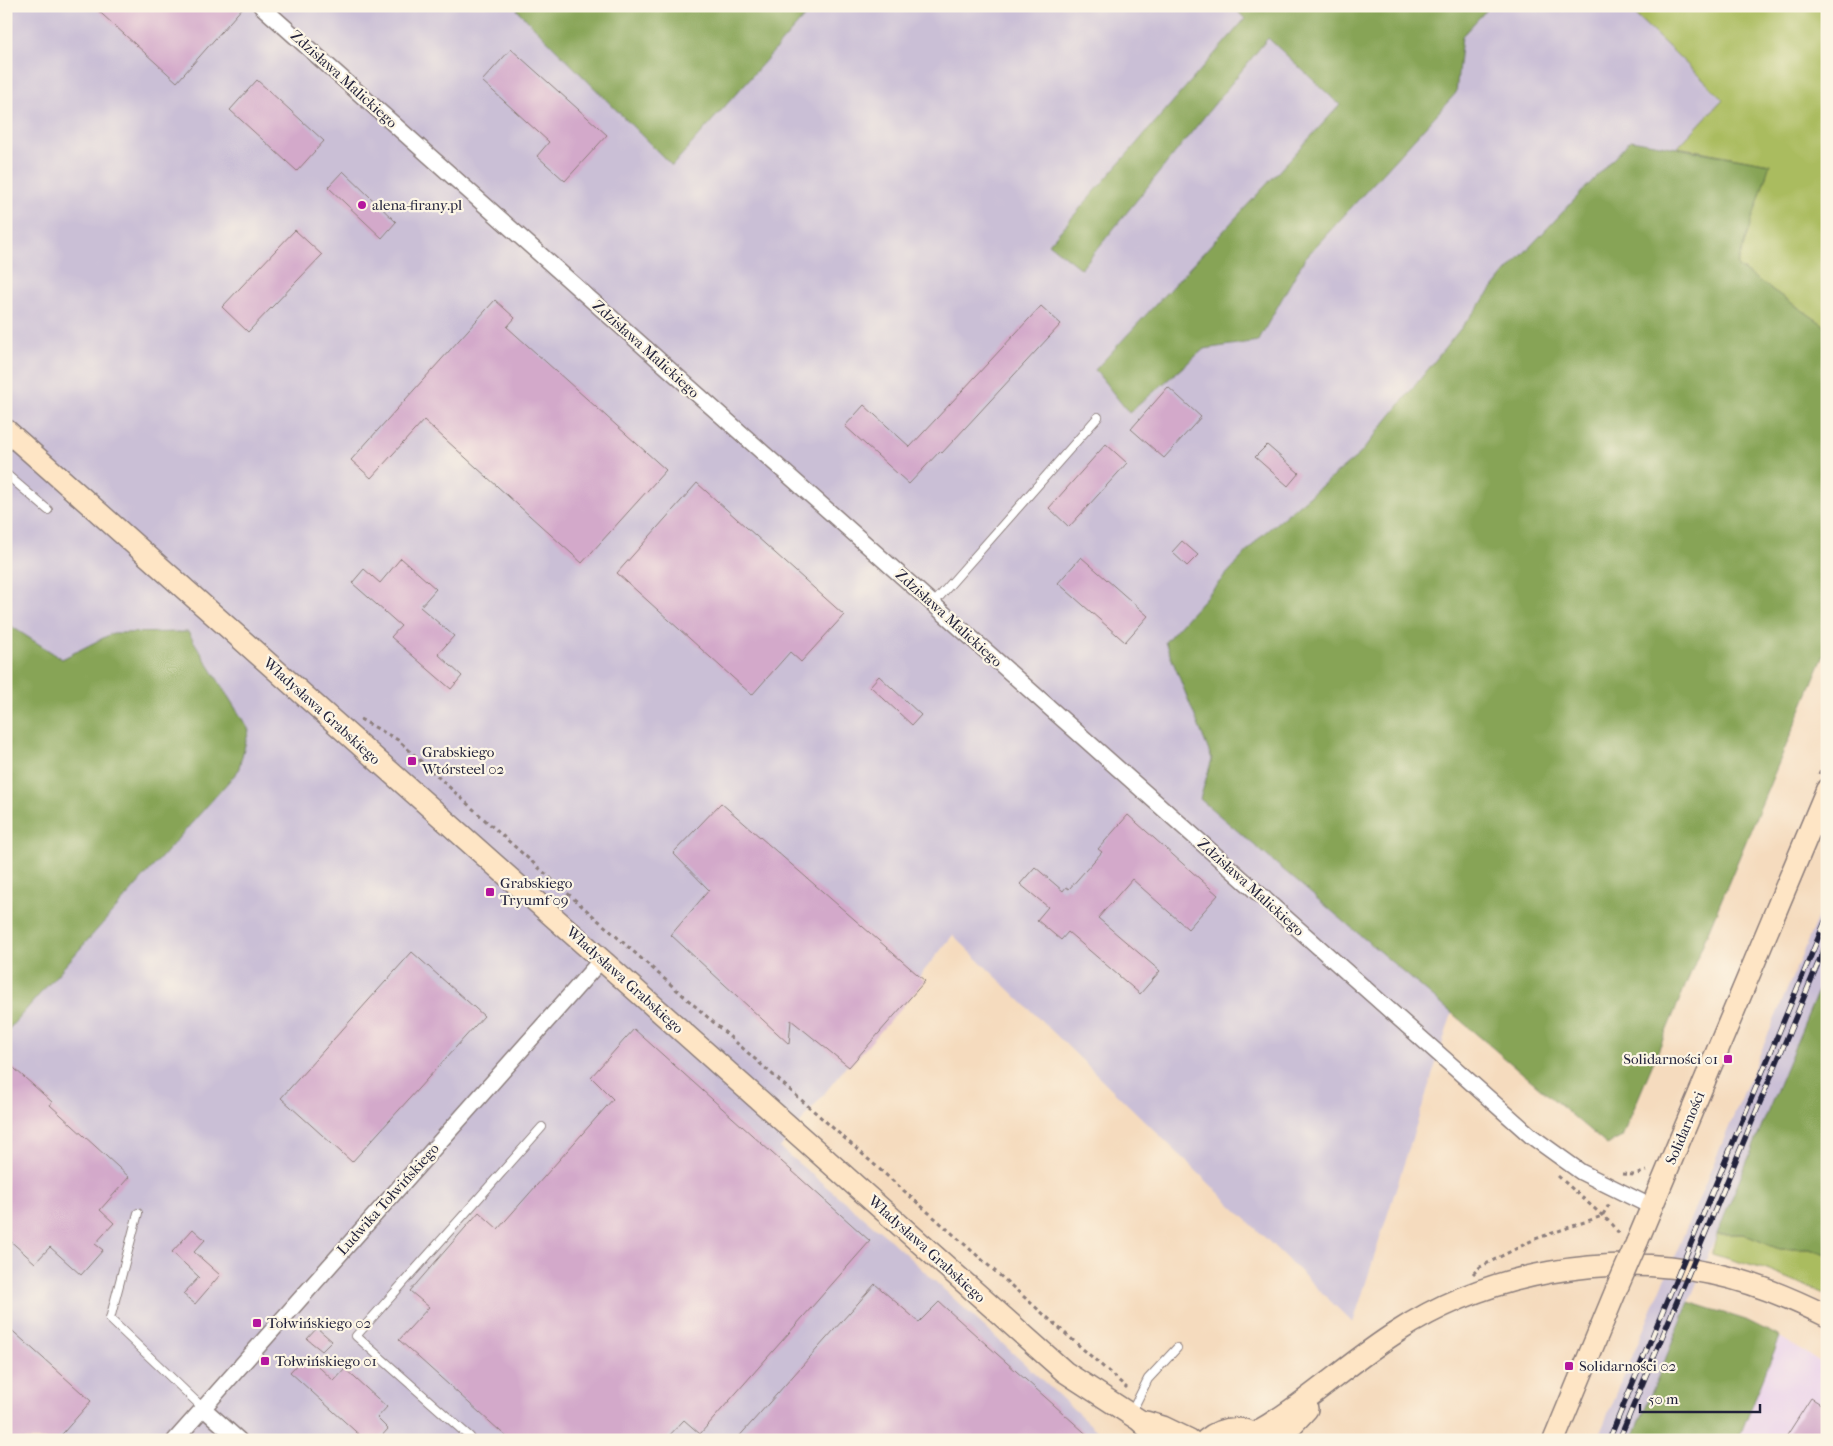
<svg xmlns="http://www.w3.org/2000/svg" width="1833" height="1446" viewBox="0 0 1833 1446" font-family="'IM FELL French Canon',serif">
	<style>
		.built { fill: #ead1ec }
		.industrial { fill: #cabfd6 }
		.green { fill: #aabc5f; stroke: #666f4d }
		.forest { fill: #87a456; stroke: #546348 }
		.building { fill: #d3a9ca }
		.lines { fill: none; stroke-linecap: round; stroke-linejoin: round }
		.lane-casing { stroke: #8c7e7c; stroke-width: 10 }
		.street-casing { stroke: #8c7e7c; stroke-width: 18 }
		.secondary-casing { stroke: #8c7e7c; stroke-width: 24 }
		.path { stroke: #8c7e7c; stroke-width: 3; stroke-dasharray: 4 4; stroke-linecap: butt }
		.lane { stroke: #fff; stroke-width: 8 }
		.street { stroke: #fff; stroke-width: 15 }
		.secondary { stroke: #fee5c5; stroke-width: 21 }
		.rail-casing { stroke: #22223b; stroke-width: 5.5 }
		.rail { stroke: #fcf5e5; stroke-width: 4; stroke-dasharray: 11; stroke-linecap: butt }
		.secondary-bridge-casing { stroke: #8c7e7c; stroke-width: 24; stroke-linecap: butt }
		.secondary-bridge { stroke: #fee5c5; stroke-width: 21 }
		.poi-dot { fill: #b5179e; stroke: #fcf5e5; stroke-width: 2 }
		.labels { text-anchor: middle; stroke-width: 4.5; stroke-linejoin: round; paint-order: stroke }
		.street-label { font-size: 15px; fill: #22223b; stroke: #fcf5e5 }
		.poi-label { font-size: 15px; fill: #22223b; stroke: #fcf5e5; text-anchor: start }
	</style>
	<rect width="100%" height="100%" fill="#fcf5e5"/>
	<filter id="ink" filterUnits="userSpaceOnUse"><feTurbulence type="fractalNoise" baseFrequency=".02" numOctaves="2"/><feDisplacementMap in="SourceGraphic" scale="10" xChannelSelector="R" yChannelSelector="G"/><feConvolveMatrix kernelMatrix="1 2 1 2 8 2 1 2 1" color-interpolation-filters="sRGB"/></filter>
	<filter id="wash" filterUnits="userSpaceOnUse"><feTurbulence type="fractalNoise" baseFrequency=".0096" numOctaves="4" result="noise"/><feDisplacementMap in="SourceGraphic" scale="20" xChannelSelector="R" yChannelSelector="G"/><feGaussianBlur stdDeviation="1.12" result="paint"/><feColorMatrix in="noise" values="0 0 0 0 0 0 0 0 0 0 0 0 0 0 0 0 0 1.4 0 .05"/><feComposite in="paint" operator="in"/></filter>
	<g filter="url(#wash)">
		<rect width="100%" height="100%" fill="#f5dbbe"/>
		<path class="built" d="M1780 1337 1827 1366V1440H1738Z"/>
		<path class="industrial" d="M6 6H1774L1353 1323 953 935 780 1148 887 1237 1107 1440H6Z
			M1827 895V968L1632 1440H1597Z"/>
		<path class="green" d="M1626 6H1827V327L1737 266 1769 164 1678 147 1723 99Z
			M1717 1234H1743L1779 1249H1809L1827 1254V1295L1767 1270 1712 1254Z"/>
		<path class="forest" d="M520 6H814L672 166 517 10Z
			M1233 6H1490L1462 36 1456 93 1305 258 1258 341 1204 349 1129 413 1095 370 1340 105 1268 38 1081 269 1049 244 1245 19Z
			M1631 140 1770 164 1737 266 1827 327V648L1622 1137 1607 1145 1200 799 1212 759 1165 642 1262 535 1360 454 1506 272Z
			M6 623 62 659 113 633 188 632 249 730 238 771 7 1031Z
			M1827 969V1254L1809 1249H1779L1743 1234H1717Z
			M1689 1302 1746 1320 1780 1337 1738 1440H1632Z"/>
		<g id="blocks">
			<path class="building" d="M93 6H244L177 82Z
				M511 49 607 135 565 181 537 156 549 142 482 81Z
				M257 80 324 141 297 171 230 110Z
				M343 171 396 222 382 238 328 187Z
				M295 230 322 255 248 332 222 307Z
				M495 300 515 318 507 327 666 470 582 563 424 420 371 478 351 460Z
				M1041 306 1061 324 942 453 940 451 909 484 845 426 864 405 910 447Z
				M1168 387 1201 417 1164 458 1131 429Z
				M1106 444 1127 463 1069 527 1049 508Z
				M1267 445 1299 473 1288 486 1255 457Z
				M697 483 844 615 801 662 790 652 752 695 617 573Z
				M1182 541 1198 555 1187 566 1172 552Z
				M1081 557 1148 616 1125 642 1058 583Z
				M401 558 436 589 420 607 454 636 438 654 462 676 451 689 391 637 401 626 352 583 364 569 380 583Z
				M879 676 921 715 912 725 870 686Z
				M721 803 925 981 849 1067 791 1020 789 1044 671 935 709 890 673 853Z
				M1128 815 1218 895 1188 929 1132 879 1098 918 1160 971 1140 994 1068 932 1061 940 1037 920 1048 907 1020 884 1035 867 1063 891 1066 887 1069 889 1102 852 1098 849Z
				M412 952 484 1016 352 1162 281 1098Z
				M634 1029 870 1241 700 1434 684 1420 665 1440H510L399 1340 429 1307 410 1291 479 1212 498 1229 613 1099 591 1077Z
				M6 1061 52 1102 50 1105 129 1177 100 1210 114 1223 95 1244 103 1250 81 1275 50 1247 35 1263 6 1237Z
				M193 1229 205 1240 194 1252 220 1275 195 1304 183 1294 199 1277 172 1252Z
				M875 1284 919 1322 939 1302 1093 1440H736Z
				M6 1325 91 1401 57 1440H6Z
				M317 1328 332 1341 322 1351 307 1339Z
				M306 1355 334 1381 345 1369 387 1407 377 1418 388 1429 378 1440H365L290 1372Z
				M1811 1398 1827 1408V1440H1784Z"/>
		</g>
	</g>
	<g filter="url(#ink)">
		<use href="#blocks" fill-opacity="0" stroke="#8c7e7c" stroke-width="1"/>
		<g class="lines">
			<g class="lane-casing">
				<path id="lane" d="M6 474 48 510
					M933 604 1098 417
					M138 1213 110 1319 203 1408
					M1131 1413 1148 1379 1177 1348
					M467 1440 470 1437 356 1336 542 1127"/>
			</g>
			<g class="street-casing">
				<path id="street" d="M261 6 1531 1136 1581 1172 1652 1207
					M203 1408 239 1440
					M175 1440 602 959"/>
			</g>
			<g class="secondary-casing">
				<path id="secondary" d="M6 430 1065 1372 1139 1420 1161 1440
					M1637 1242 1827 789
					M1146 1422 1163 1427 1190 1440
					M1255 1433C1306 1404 1348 1363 1397 1332 1487 1273 1608 1251 1714 1274 1753 1282 1791 1298 1827 1316
					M1206 1440C1225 1424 1246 1426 1265 1440
					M1278 1440 1307 1409
					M1554 1440 1617 1288"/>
			</g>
			<path class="path" d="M360 719 398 740 496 830 1127 1388
				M1819 774 1827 756
				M1622 1174 1634 1175 1647 1171
				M1558 1176 1613 1225 1620 1235
				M1473 1274 1480 1267 1535 1239 1602 1216 1610 1203"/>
			<use href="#lane" class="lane"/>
			<use href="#street" class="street"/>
			<use href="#secondary" class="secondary"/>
			<g class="rail-casing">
				<path id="rail" d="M1609 1440 1827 917
					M1619 1440 1827 942"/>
			</g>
			<use href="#rail" class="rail"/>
			<g class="secondary-bridge-casing">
				<path id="secondary-bridge" d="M1617 1288 1637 1242"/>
			</g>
			<use href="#secondary-bridge" class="secondary-bridge"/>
		</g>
	</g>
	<g class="poi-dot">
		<circle cx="362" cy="205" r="5"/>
		<rect x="407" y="756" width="10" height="10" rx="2.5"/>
		<rect x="485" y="887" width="10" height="10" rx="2.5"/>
		<rect x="1723" y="1054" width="10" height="10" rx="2.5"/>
		<rect x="252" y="1318" width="10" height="10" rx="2.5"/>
		<rect x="260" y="1356" width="10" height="10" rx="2.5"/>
		<rect x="1564" y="1361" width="10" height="10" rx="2.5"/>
	</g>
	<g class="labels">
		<g class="street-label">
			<text transform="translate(344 79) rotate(42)" y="5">Zdzisława Malickiego</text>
			<text transform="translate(646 349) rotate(42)" y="5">Zdzisława Malickiego</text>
			<text transform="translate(949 618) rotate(42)" y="5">Zdzisława Malickiego</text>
			<text transform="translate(322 711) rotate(42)" y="5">Władysława Grabskiego</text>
			<text transform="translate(1251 887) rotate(42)" y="5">Zdzisława Malickiego</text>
			<text transform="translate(625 980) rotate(42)" y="5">Władysława Grabskiego</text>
			<text transform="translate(1685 1128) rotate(-67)" y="5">Solidarności</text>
			<text transform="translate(388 1199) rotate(-48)" y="5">Ludwika Tołwińskiego</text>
			<text transform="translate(927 1249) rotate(42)" y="5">Władysława Grabskiego</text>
		</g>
		<g class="poi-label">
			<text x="372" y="210">alena-firany.pl</text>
			<text x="422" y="757">Grabskiego<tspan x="422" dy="17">Wtórsteel 02</tspan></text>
			<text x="500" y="888">Grabskiego<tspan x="500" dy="17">Tryumf 09</tspan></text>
			<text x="1718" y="1064" text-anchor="end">Solidarności 01</text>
			<text x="267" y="1328">Tołwińskiego 02</text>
			<text x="275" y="1366">Tołwińskiego 01</text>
			<text x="1579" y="1371">Solidarności 02</text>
		</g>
	</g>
	<rect width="1833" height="1446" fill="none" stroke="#fcf5e5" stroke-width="25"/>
	<path d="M1640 1404v8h120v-8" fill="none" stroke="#22223b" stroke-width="2.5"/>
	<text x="1648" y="1404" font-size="15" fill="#22223b" stroke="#fcf5e5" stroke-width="4" paint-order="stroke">50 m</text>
</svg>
